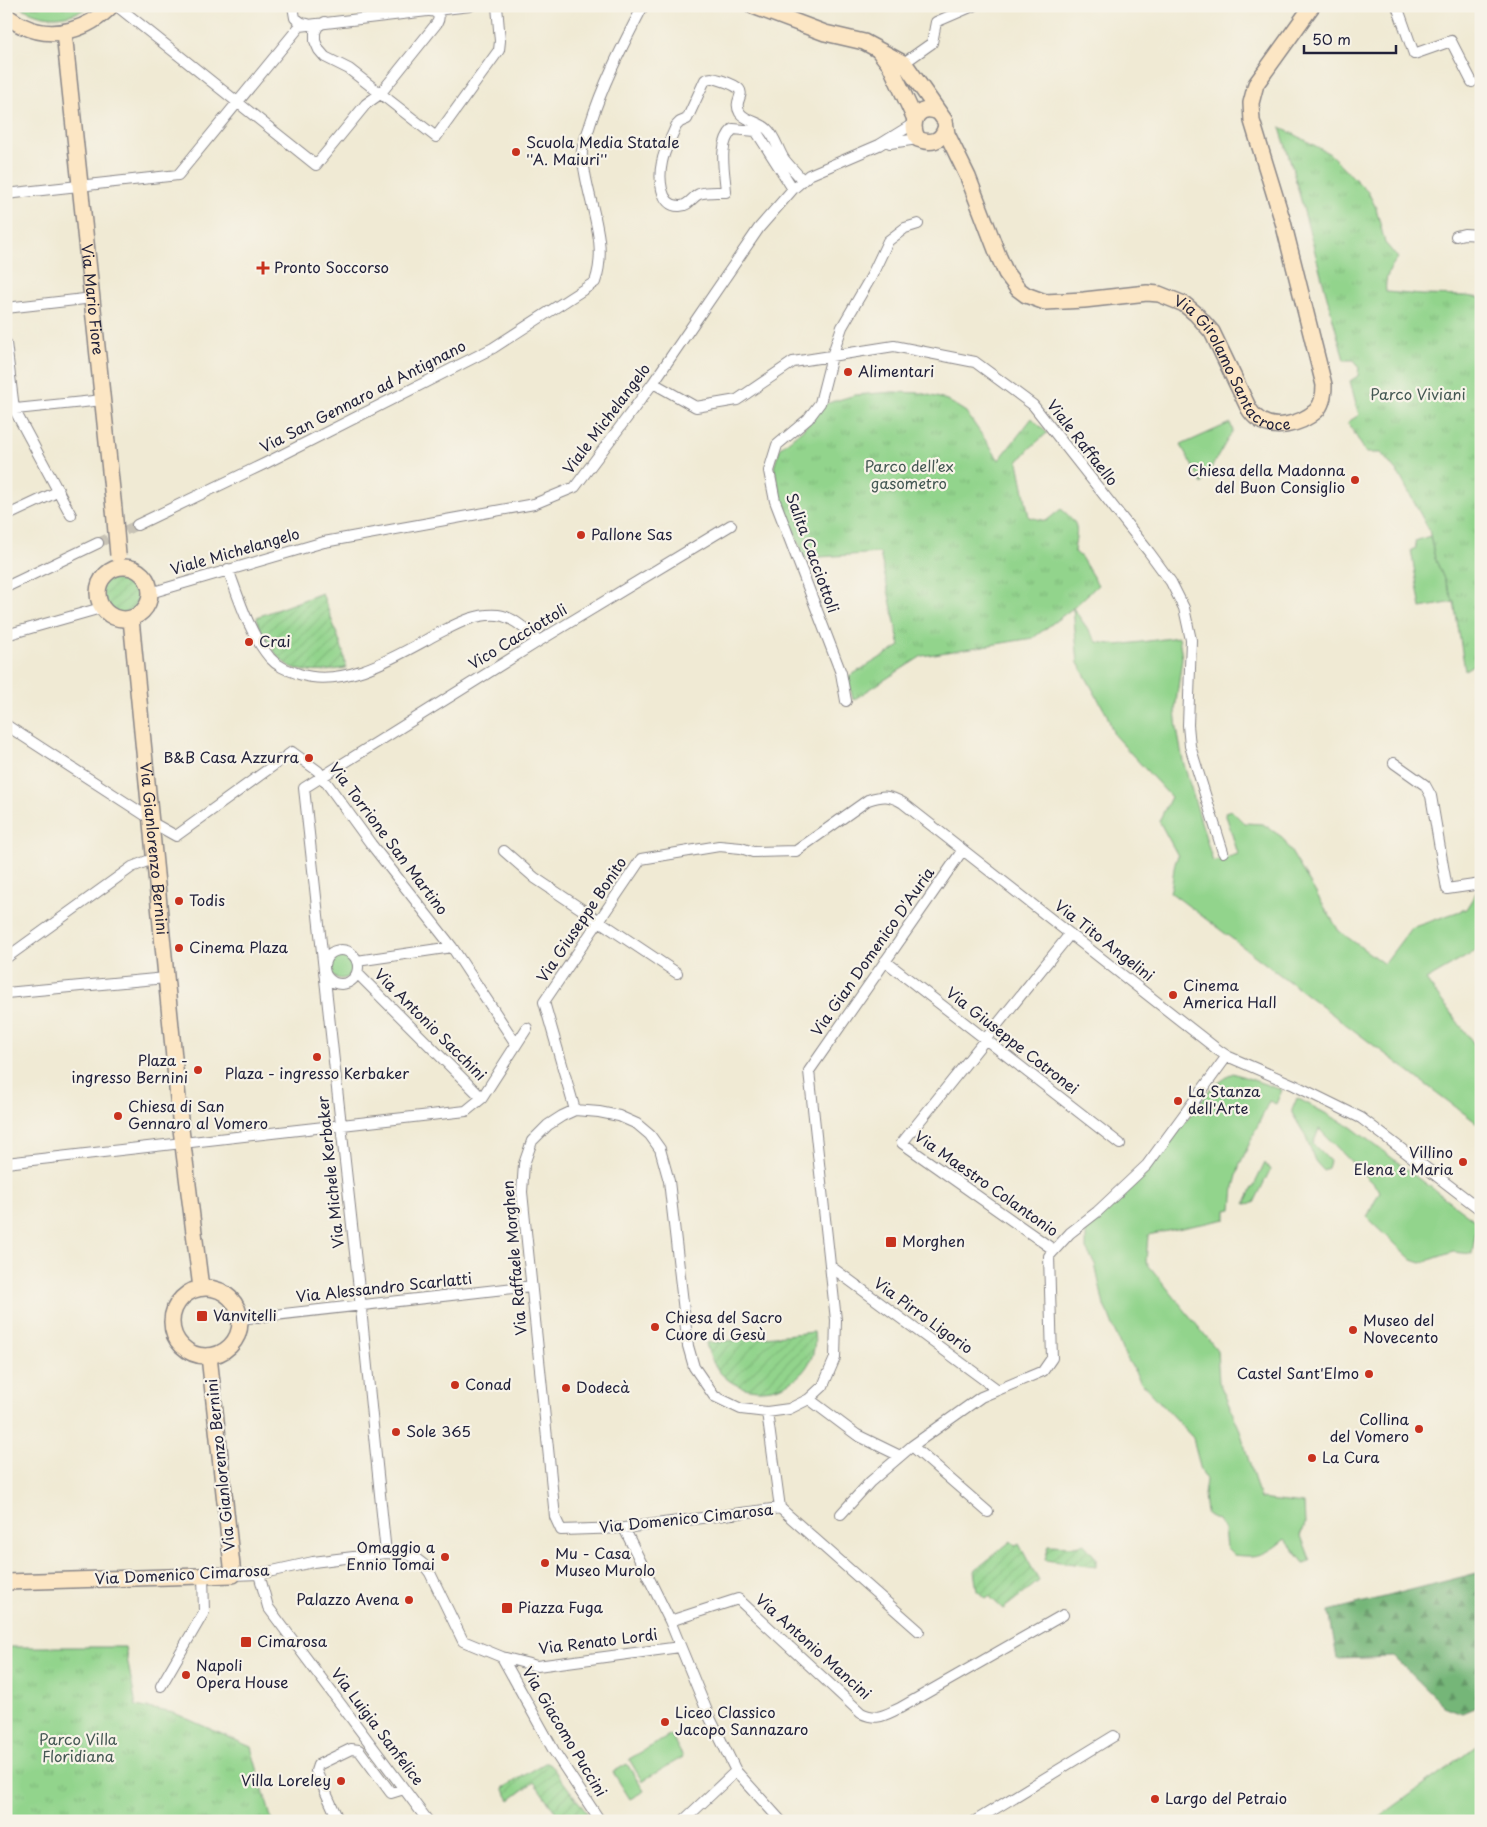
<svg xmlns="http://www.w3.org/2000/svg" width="1487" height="1827" viewBox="0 0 1487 1827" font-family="'Playpen Sans',sans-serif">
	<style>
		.grass { fill: #92d48c; stroke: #5a7b64 }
		.forest { fill: url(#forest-firs); stroke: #4c6c5a }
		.park { fill: url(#park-tufts); stroke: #5a7b64 }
		.garden { fill: url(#garden-furrows); stroke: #5a7b64 }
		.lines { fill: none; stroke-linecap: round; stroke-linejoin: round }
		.street-tunnel { stroke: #c7c2b5; stroke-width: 10; stroke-dasharray: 10 5; stroke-linecap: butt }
		.street-casing { stroke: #898688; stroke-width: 12 }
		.secondary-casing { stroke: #898688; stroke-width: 18 }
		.street { stroke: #fff; stroke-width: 10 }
		.secondary { stroke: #fce6c4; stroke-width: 15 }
		.secondary-bridge-casing { stroke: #898688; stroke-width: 18; stroke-linecap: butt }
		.secondary-bridge { stroke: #fce6c4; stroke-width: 15 }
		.poi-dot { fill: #c8321e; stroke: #f7f3e8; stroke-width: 2 }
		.labels { text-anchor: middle; stroke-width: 4.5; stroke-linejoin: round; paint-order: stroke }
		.poi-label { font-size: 15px; fill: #22223b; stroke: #f7f3e8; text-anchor: start }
		.street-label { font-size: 15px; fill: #22223b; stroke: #f7f3e8 }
		.park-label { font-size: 15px; fill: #445753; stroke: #f7f3e8 }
	</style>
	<defs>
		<pattern id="forest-firs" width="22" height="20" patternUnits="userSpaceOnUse" patternTransform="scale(1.25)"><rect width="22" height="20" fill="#75b678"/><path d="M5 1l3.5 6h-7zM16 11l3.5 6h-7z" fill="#609464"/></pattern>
		<pattern id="park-tufts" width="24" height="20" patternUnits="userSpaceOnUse" patternTransform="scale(1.25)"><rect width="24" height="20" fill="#92d48c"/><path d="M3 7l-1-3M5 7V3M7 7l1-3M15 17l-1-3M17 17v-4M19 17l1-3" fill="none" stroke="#7eb67a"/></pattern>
		<pattern id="garden-furrows" width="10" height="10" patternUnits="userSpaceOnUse" patternTransform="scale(1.25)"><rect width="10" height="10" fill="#92d48c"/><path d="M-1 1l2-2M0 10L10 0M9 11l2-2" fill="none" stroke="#7eb67a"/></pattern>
	</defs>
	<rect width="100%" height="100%" fill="#f7f3e8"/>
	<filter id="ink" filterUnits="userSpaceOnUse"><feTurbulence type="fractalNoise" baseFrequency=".02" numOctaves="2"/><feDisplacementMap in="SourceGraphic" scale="10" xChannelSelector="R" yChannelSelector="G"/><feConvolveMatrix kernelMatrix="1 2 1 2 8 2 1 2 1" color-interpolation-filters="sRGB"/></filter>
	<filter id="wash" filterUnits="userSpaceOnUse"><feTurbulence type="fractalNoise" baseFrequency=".0096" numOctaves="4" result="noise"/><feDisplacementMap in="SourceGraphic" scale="20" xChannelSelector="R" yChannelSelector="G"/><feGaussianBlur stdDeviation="1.12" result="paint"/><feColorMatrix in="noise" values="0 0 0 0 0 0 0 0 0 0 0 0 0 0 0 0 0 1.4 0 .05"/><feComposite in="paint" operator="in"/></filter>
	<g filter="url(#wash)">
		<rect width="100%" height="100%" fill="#f0ead4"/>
		<path class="grass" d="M1230 423 1233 430 1202 484 1181 445Z
			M1430 536 1435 558 1454 602 1421 608 1411 550 1416 548 1415 541Z
			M1073 608 1097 642 1118 645 1179 637 1182 658 1175 710 1177 729 1183 761 1213 862 1238 854 1225 812 1231 810 1244 823 1263 824 1282 837 1339 931 1384 964 1411 928 1466 909 1481 885V948L1426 980 1481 1053V1126L1170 892C1174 880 1172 867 1178 856L1159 821 1171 797 1114 735 1107 715 1078 663Z
			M329 967a12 12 0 1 1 24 0a12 12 0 1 1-24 0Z
			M1233 1073 1282 1090 1276 1104 1269 1101 1240 1164 1234 1187 1232 1209 1226 1210V1219L1148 1235 1146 1262 1217 1350 1219 1382 1240 1430 1260 1499 1304 1504 1305 1524 1301 1536 1311 1561 1304 1563 1285 1539C1266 1555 1257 1558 1234 1555L1226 1547 1224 1530 1218 1520 1206 1514 1204 1495 1206 1480 1200 1467 1193 1438 1141 1382 1122 1350 1109 1316 1104 1306 1095 1264 1086 1249V1231L1142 1178 1211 1088Z
			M1297 1098 1351 1127 1477 1222 1472 1254 1453 1252 1421 1263 1412 1260 1367 1217 1380 1191 1319 1129 1313 1144 1330 1161 1328 1168 1323 1170 1315 1161 1305 1135 1292 1113V1110Z
			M1265 1163 1270 1170 1254 1203 1245 1204Z
			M671 1735 683 1757 642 1781 629 1759Z
			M1477 1746 1481 1750V1821H1374Z
			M627 1764 644 1791 630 1799 613 1772Z"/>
		<path class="forest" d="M1481 1572V1705L1462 1713 1444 1706 1394 1657 1337 1659 1329 1611Z"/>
		<path class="park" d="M19 6H91C67 20 43 21 19 6Z
			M1280 128 1294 134 1330 154 1368 192 1376 208 1385 243 1398 258C1390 267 1384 279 1386 292L1422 295 1466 296 1481 298V660L1465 670 1454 602 1435 558 1429 530 1400 476 1381 453H1366L1348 422 1359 415 1350 381 1358 376 1359 366 1354 360H1344L1291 163Z
			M893 392 921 393 947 400 966 412 999 460 1032 418 1047 433 1029 449 1018 462 1029 517 1046 521 1061 509C1081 525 1077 527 1074 551L1081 557 1098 585 1073 608 1033 638 922 656 853 700 848 677 900 646 880 553 804 558 782 498 774 467 780 448 803 429 825 404 855 395Z
			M6 1647H125L136 1706 174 1713 251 1747 272 1821H6Z"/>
		<path class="garden" d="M101 593a22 22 0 1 1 44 0a22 22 0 1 1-44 0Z
			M322 593 343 651 346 668C326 671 303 676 285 663 277 658 273 649 268 641 263 633 258 627 257 617Z
			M814 1332C824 1395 722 1418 706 1343Z
			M1011 1541 1016 1546 1019 1544 1039 1581 1003 1609 989 1596 986 1598 977 1591 974 1571Z
			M1084 1544 1096 1558V1567L1045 1560 1049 1545 1075 1546Z
			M545 1763H549L593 1821H562L534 1782 510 1800 503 1788Z"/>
	</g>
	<g filter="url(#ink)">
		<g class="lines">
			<path class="street-tunnel" d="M98 543 137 525"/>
			<g class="street-casing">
				<path id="street" d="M117 6 316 165 366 104 380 94 437 23C441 16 437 11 429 11
					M293 6 295 18 302 23 307 24
					M1397 6 1414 54 1451 41 1472 82
					M325 22 318 26 315 32V41L319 50 325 57 349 69 436 137 499 50 500 41 497 6
					M902 68 908 60 932 43 936 22 973 6
					M890 143 918 139
					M793 189 756 131 733 129C717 144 725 172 726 192 717 192 707 191 699 194 692 197 689 206 680 206 659 207 659 176 662 162 664 150 672 137 676 126L680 122 687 119 705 80C710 77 714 78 720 80 758 92 730 96 740 113 746 121 760 122 767 129 775 136 778 150 784 159 790 167 797 173 802 180
					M6 194 178 175 300 26 470 6
					M1456 236 1464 234 1481 235
					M6 308 93 298
					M6 343 14 409 71 515
					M653 383 696 407 737 400 793 362 894 346 975 362 1033 405 1149 552 1171 582 1184 608 1191 640 1188 725 1190 746 1223 852
					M6 410 103 400
					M6 516 59 491
					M137 525 266 463 493 348 595 282C608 246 591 209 585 173 584 166 581 158 582 151 583 142 588 133 590 125 603 83 623 45 643 6
					M228 569C239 599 249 633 270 658 278 667 288 670 299 674 345 689 398 655 437 634 457 624 475 613 498 615 514 617 527 631 539 641
					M6 587 98 543
					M150 593 324 542 534 504 575 487 653 383 759 228 793 189 809 175 879 145 913 124
					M6 635 101 608
					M846 701 841 673 775 501 769 471 777 445 808 419 820 403 832 356 842 327 871 277 888 241 905 228 918 224
					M6 725 151 819
					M1394 763 1425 785 1431 796 1447 889 1481 884
					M151 822 176 836 292 752 318 771 371 844 452 947 516 1044
					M504 851 535 878 677 973
					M324 967a17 17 0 1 1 34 0a17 17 0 1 1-34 0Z
					M6 958 132 867 155 858
					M357 961 452 947
					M885 961 1120 1144
					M357 973 482 1098
					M6 993 166 978
					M575 1110 544 1002 641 859 719 846 741 848 753 852 796 851 868 800C884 795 889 795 903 803L1218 1050 1227 1056 1294 1085 1361 1118 1481 1210
					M6 1163 466 1111 482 1098 527 1028
					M1054 1250 902 1143 1070 934
					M830 1266 998 1390
					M240 1319 531 1286
					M809 1399 857 1435 900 1456
					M767 1412 780 1508 919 1631
					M912 1446 988 1512
					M780 1508 624 1528 561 1530 555 1517 522 1192 524 1164 532 1141 548 1125 562 1116 575 1110 599 1112 619 1116 637 1124 650 1135 660 1149 669 1181 688 1346 694 1367 714 1396 741 1409 767 1412 789 1409 809 1399 823 1386 835 1358 836 1320 809 1071 962 851
					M841 1514 870 1482 912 1446 981 1397 1043 1371 1052 1358 1049 1256 1070 1233 1097 1212 1147 1165 1227 1056
					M624 1528 670 1621 709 1716 736 1771 781 1821
					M386 1553 359 1289 304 788 539 641 731 525
					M259 1574 268 1607 428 1821
					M233 1575 259 1574 313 1562 386 1553 409 1555 415 1558 424 1565 430 1573 463 1641 502 1657 537 1666 680 1647
					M670 1621 738 1599 861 1713C878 1721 884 1715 900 1708L1063 1615
					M502 1657 554 1751 600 1821
					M161 1686 204 1612 203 1575
					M335 1821 336 1815 316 1771 318 1765 351 1749 359 1750 391 1793 404 1789
					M683 1821 736 1771
					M975 1821 1114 1736"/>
			</g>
			<g class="secondary-casing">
				<g id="secondary">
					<path id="s1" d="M753 6 825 33 864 42 905 64 945 121 947 134 968 177 998 255 1006 273 1018 289 1026 295 1045 302 1084 300 1147 293 1159 294 1184 304 1196 314 1212 332 1249 409C1251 412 1254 416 1257 418 1273 432 1301 424 1316 411 1323 404 1324 394 1324 385L1283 222 1252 121 1251 103 1256 84 1312 6"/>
					<path d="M6 16C12 19 17 24 23 26 54 41 89 29 111 6"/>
					<path id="s2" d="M64 32 114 509"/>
					<path d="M879 51 890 65 915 119"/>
					<path d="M938 112C918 103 908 123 918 139 930 144 941 142 945 129"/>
					<circle cx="124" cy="593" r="26"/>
					<path id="s3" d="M131 619 181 1129 201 1288"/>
					<circle cx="206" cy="1322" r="34"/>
					<path d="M6 1582 233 1575 209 1356"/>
				</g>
			</g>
			<use href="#street" class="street"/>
			<use href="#secondary" class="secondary"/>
			<g class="secondary-bridge-casing">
				<path id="secondary-bridge" d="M114 509 118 555"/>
			</g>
			<use href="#secondary-bridge" class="secondary-bridge"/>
		</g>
	</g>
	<g class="poi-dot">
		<circle cx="516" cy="152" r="5"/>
		<path d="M260.5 260.5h5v5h5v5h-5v5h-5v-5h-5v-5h5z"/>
		<circle cx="848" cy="372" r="5"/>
		<circle cx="1355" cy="480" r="5"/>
		<circle cx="581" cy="535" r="5"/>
		<circle cx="249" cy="642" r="5"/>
		<circle cx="309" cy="758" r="5"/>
		<circle cx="179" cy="901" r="5"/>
		<circle cx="179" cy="948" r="5"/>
		<circle cx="1173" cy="995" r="5"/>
		<circle cx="317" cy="1057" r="5"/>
		<circle cx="198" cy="1070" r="5"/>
		<circle cx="1178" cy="1101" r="5"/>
		<circle cx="118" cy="1116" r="5"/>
		<circle cx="1463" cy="1162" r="5"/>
		<rect x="885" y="1236" width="12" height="12" rx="2.5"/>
		<rect x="196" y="1310" width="12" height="12" rx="2.5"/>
		<circle cx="655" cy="1327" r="5"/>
		<circle cx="1353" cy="1330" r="5"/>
		<circle cx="1369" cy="1374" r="5"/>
		<circle cx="455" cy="1385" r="5"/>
		<circle cx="566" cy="1388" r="5"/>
		<circle cx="1419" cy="1429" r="5"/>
		<circle cx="396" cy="1432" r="5"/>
		<circle cx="1312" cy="1458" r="5"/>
		<circle cx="445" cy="1557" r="5"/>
		<circle cx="545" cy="1563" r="5"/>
		<circle cx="409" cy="1600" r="5"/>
		<rect x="501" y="1602" width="12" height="12" rx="2.5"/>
		<rect x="240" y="1636" width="12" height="12" rx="2.5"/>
		<circle cx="186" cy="1675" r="5"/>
		<circle cx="665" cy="1722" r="5"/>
		<circle cx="341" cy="1781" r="5"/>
		<circle cx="1155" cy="1799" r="5"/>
	</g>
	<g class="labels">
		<g class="poi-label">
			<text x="526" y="148">Scuola Media Statale<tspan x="526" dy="17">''A. Maiuri''</tspan></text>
			<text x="274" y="273">Pronto Soccorso</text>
			<text x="858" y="377">Alimentari</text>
			<text x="1345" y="476" text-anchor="end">Chiesa della Madonna<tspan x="1345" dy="17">del Buon Consiglio</tspan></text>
			<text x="591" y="540">Pallone Sas</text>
			<text x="259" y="647">Crai</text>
			<text x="299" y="763" text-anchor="end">B&amp;B Casa Azzurra</text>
			<text x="189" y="906">Todis</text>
			<text x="189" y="953">Cinema Plaza</text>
			<text x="1183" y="991">Cinema<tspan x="1183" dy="17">America Hall</tspan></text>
			<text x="188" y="1066" text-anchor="end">Plaza -<tspan x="188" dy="17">ingresso Bernini</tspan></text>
			<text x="317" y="1079" text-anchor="middle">Plaza - ingresso Kerbaker</text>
			<text x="1188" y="1097">La Stanza<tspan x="1188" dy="17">dell'Arte</tspan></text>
			<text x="128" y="1112">Chiesa di San<tspan x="128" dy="17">Gennaro al Vomero</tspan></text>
			<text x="1453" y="1158" text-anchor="end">Villino<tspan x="1453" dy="17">Elena e Maria</tspan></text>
			<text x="902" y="1247">Morghen</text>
			<text x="213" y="1321">Vanvitelli</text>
			<text x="665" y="1323">Chiesa del Sacro<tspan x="665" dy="17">Cuore di Gesù</tspan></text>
			<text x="1363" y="1326">Museo del<tspan x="1363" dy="17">Novecento</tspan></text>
			<text x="1359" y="1379" text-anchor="end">Castel Sant'Elmo</text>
			<text x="465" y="1390">Conad</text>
			<text x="576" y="1393">Dodecà</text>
			<text x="1409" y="1425" text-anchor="end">Collina<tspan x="1409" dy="17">del Vomero</tspan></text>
			<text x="406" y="1437">Sole 365</text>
			<text x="1322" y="1463">La Cura</text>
			<text x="435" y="1553" text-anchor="end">Omaggio a<tspan x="435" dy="17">Ennio Tomai</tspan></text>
			<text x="555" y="1559">Mu - Casa<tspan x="555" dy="17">Museo Murolo</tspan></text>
			<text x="399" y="1605" text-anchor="end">Palazzo Avena</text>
			<text x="518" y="1613">Piazza Fuga</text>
			<text x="257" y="1647">Cimarosa</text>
			<text x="196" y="1671">Napoli<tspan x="196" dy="17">Opera House</tspan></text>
			<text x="675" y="1718">Liceo Classico<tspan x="675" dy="17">Jacopo Sannazaro</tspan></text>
			<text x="331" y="1786" text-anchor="end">Villa Loreley</text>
			<text x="1165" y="1804">Largo del Petraio</text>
		</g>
		<g class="street-label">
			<text dy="5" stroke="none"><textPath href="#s2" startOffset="269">Via Mario Fiore</textPath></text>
			<text dy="5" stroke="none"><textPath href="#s1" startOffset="670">Via Girolamo Santacroce</textPath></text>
			<text transform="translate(363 397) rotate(-27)" y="5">Via San Gennaro ad Antignano</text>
			<text transform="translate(607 419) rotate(-53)" y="5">Viale Michelangelo</text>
			<text transform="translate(1082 443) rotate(52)" y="5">Viale Raffaello</text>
			<text transform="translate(235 552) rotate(-16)" y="5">Viale Michelangelo</text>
			<text transform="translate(812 553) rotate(70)" y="5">Salita Cacciottoli</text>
			<text transform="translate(518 637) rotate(-31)" y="5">Vico Cacciottoli</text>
			<text transform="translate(388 839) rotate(53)" y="5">Via Torrione San Martino</text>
			<text dy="5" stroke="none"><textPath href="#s3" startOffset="231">Via Gianlorenzo Bernini</textPath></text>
			<text transform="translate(582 920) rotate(-56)" y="5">Via Giuseppe Bonito</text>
			<text transform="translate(1104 941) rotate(38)" y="5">Via Tito Angelini</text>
			<text transform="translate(873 952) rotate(-55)" y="5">Via Gian Domenico D'Auria</text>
			<text transform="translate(430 1025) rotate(45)" y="5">Via Antonio Sacchini</text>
			<text transform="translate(1012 1041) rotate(38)" y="5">Via Giuseppe Cotronei</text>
			<text transform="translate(331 1172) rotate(-96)" y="5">Via Michele Kerbaker</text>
			<text transform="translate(986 1184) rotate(35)" y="5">Via Maestro Colantonio</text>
			<text transform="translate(515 1258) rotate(-95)" y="5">Via Raffaele Morghen</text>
			<text transform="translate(384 1288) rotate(-6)" y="5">Via Alessandro Scarlatti</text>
			<text transform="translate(923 1316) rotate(36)" y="5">Via Pirro Ligorio</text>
			<text transform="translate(221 1465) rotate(-96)" y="5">Via Gianlorenzo Bernini</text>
			<text transform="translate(686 1519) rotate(-6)" y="5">Via Domenico Cimarosa</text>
			<text transform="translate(182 1575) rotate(-3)" y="5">Via Domenico Cimarosa</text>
			<text transform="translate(598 1642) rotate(-7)" y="5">Via Renato Lordi</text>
			<text transform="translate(813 1647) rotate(42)" y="5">Via Antonio Mancini</text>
			<text transform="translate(377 1727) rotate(53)" y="5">Via Luigia Sanfelice</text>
			<text transform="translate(564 1732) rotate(59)" y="5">Via Giacomo Puccini</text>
		</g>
		<g class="park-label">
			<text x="1418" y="400">Parco Viviani</text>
			<text x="909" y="472">Parco dell’ex<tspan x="909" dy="17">gasometro</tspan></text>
			<text x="78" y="1745">Parco Villa<tspan x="78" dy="17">Floridiana</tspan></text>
		</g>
	</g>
	<rect width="1487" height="1827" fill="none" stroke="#f7f3e8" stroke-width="25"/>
	<path d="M1304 45v8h92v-8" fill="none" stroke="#22223b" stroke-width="2.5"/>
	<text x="1312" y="45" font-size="15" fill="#22223b" stroke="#f7f3e8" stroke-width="4" paint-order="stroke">50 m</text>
</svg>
